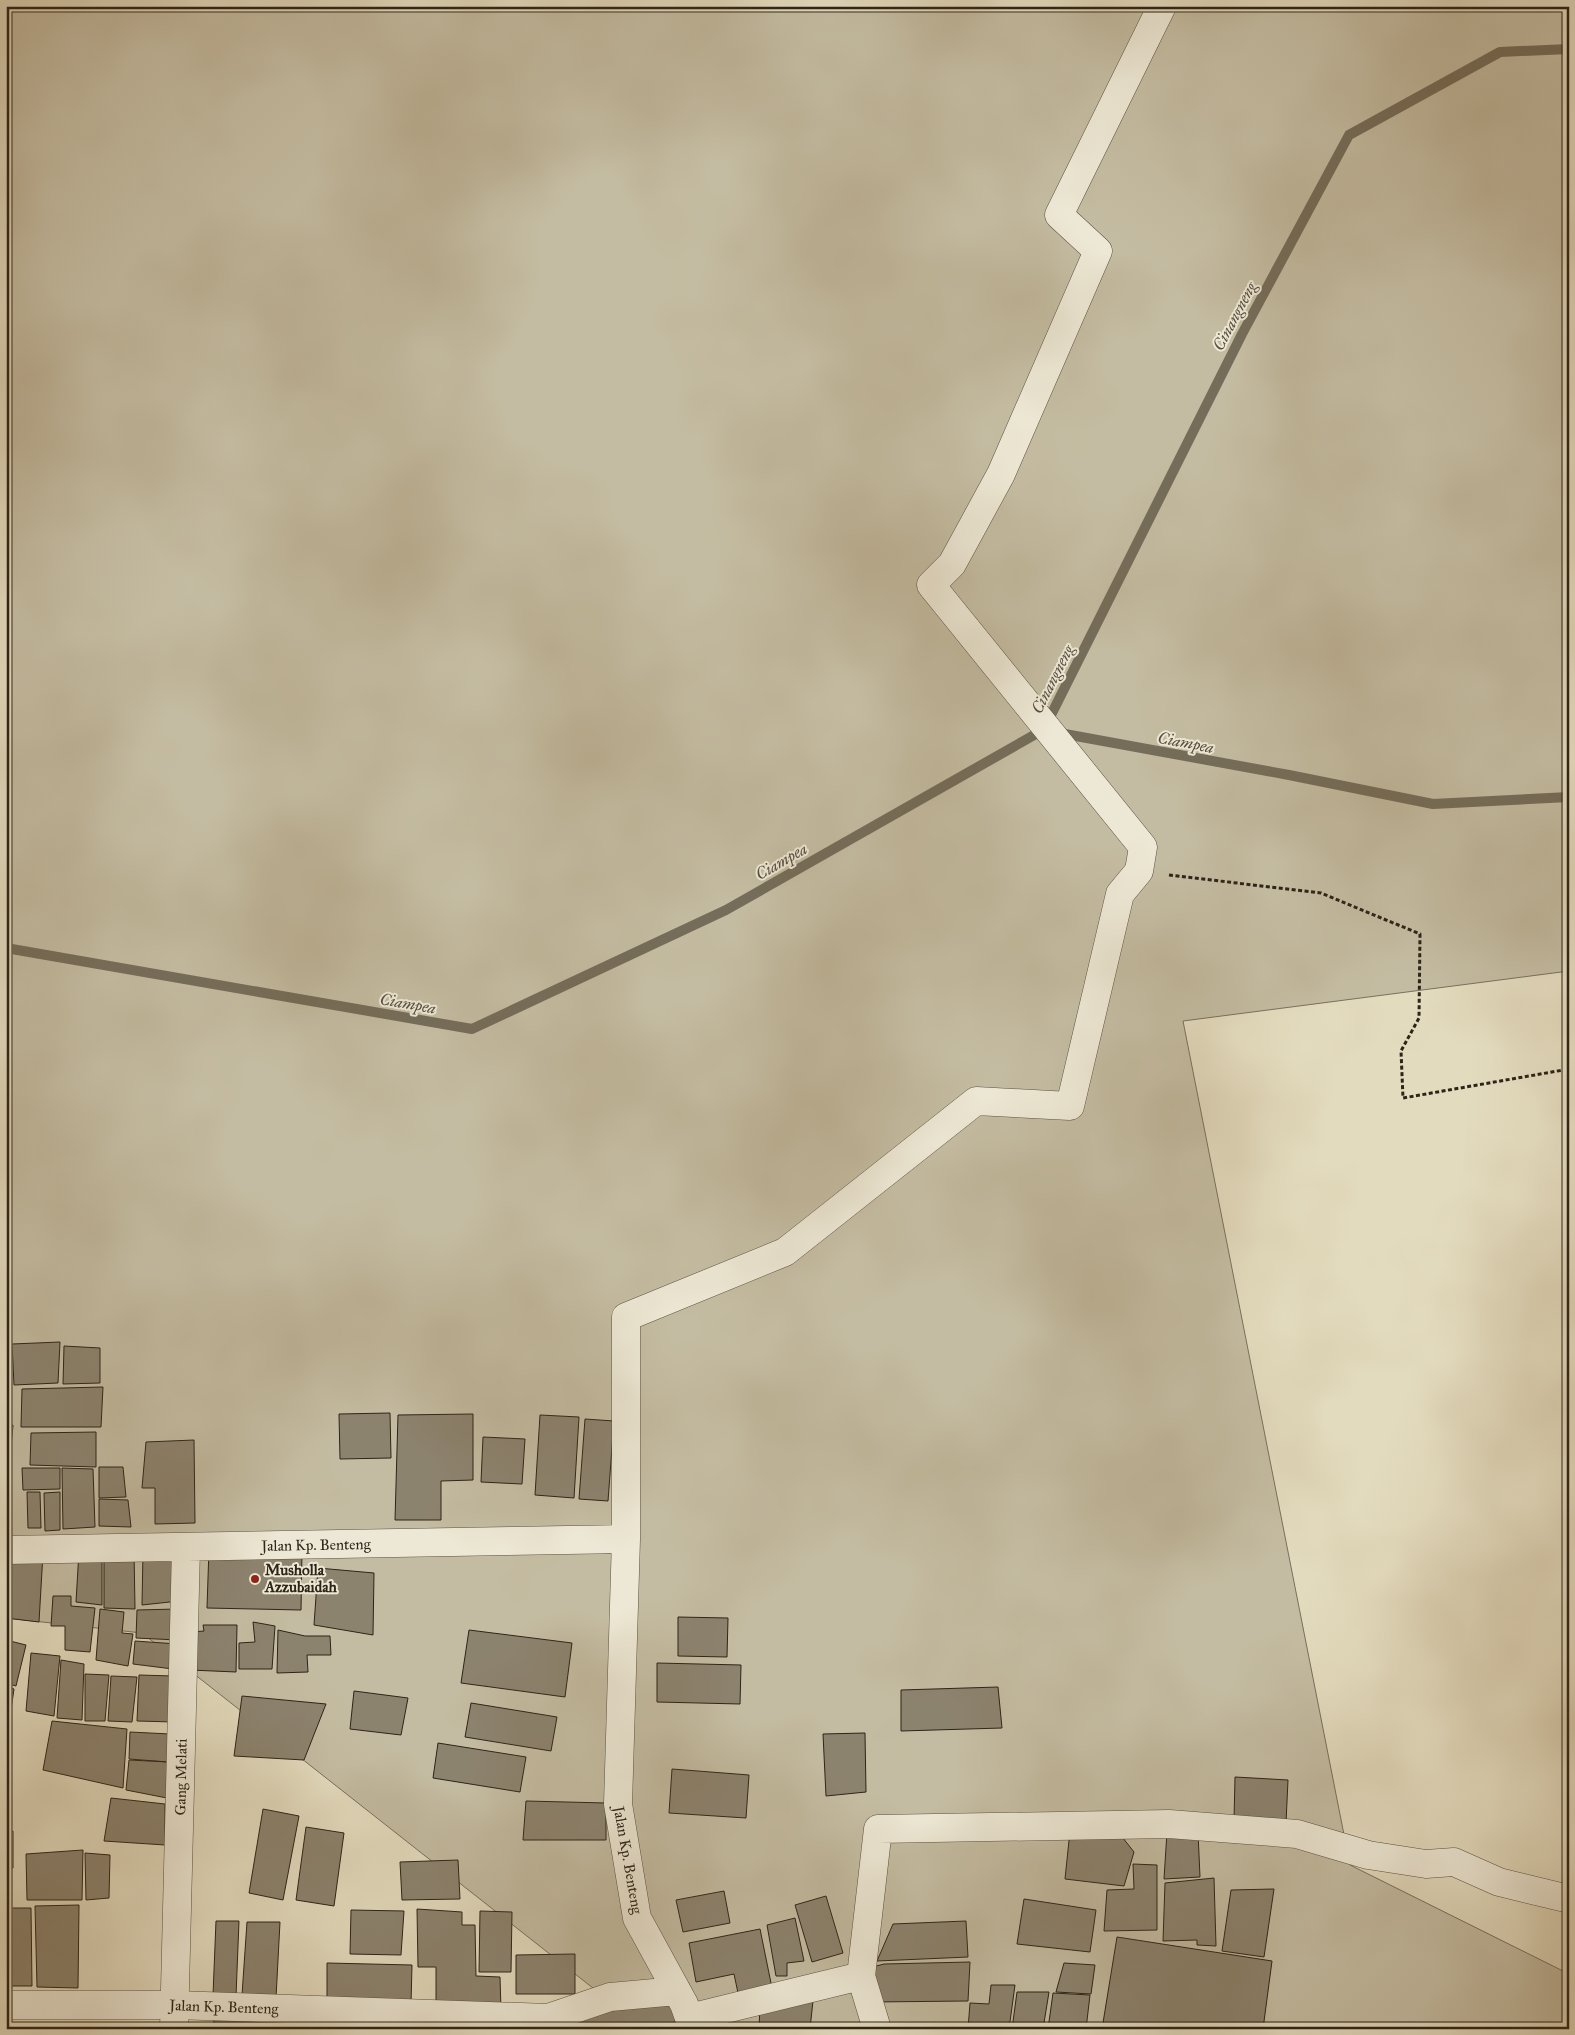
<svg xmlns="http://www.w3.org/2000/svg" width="1575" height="2035" viewBox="0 0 1575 2035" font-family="'IM FELL Great Primer',serif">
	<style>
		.green { fill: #c4bca2; stroke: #78705e }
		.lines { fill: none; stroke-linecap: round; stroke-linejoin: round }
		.stream { stroke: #756d5a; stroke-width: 10 }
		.building { fill: #8c836f; stroke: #2d2419 }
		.street-casing { stroke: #5a5242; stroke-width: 29 }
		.path { stroke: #2d2419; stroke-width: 3; stroke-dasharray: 4 2.5; stroke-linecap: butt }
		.street { stroke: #ede8d5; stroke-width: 28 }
		.poi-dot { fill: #8f2418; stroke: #ede8d5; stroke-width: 2 }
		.labels { text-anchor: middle; stroke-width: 4; stroke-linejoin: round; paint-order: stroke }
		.street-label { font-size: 15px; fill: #2d2419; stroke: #ede8d5 }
		.poi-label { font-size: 15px; font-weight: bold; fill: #2d2419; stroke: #ede8d5; text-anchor: start }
		.water-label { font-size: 16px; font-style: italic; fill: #574e3f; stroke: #ede8d5 }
	</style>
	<rect width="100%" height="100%" fill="#e3dbbe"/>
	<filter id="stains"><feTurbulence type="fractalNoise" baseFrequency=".004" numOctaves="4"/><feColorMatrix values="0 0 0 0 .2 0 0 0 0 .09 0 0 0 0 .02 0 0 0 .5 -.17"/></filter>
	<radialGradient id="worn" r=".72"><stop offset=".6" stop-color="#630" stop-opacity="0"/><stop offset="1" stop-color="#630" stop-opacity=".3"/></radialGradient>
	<path class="green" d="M6 6H1569V971L1183 1021 1350 1865 1569 1974V2029H645L142 1633 6 1618Z"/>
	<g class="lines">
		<path class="stream" d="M1046 725 1242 334 1349 135 1500 52 1569 49
			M6 948 472 1029 726 910 1043 730 1289 775 1433 804 1569 797"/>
	</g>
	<path class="building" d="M60 1342 58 1383 14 1385 12 1344Z
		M64 1346 100 1348V1383L63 1384Z
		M103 1387 101 1427H21L22 1389Z
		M390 1413 391 1458 340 1459 339 1414Z
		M473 1414V1480L441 1481V1520H395L398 1415Z
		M540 1415 579 1417 574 1498 535 1495Z
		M585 1419 614 1421 608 1501 579 1499Z
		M6 1425H13L10 1459 6 1458Z
		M96 1432V1467L30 1465 31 1433Z
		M483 1437 525 1439 522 1484 481 1482Z
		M194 1440 195 1523 155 1524V1488H142L146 1442Z
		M99 1467H123L126 1497 99 1498Z
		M22 1468H60V1489L23 1490Z
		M62 1468 93 1469 95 1527 63 1529Z
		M27 1492H40L41 1528H28Z
		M60 1492V1530L45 1531 44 1493Z
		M99 1499 128 1500 131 1527 99 1526Z
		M209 1548 302 1550 301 1610 207 1608Z
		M134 1550 135 1609 104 1608V1551Z
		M79 1551 102 1552V1605L76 1602Z
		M143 1551H177L179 1601 142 1605Z
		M43 1553 39 1622 6 1618 7 1555Z
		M318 1568 374 1573 373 1635 314 1625Z
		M53 1596H71V1606L95 1608 90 1652 65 1650V1626H51Z
		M100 1609 124 1612 122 1633 133 1634 128 1666 96 1660Z
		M177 1609 178 1640 136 1638 137 1610Z
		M678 1617 728 1618 727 1657 678 1656Z
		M253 1622 275 1626 272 1669H239V1643L255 1642Z
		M203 1625H237L236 1672 190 1670 191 1632 204 1631Z
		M278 1630 305 1636H330L331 1655H307L308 1672 277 1673Z
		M469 1630 572 1643 565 1697 461 1683Z
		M6 1640 26 1645 16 1686 6 1683Z
		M135 1641 177 1644 173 1669 133 1664Z
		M31 1653 60 1656 54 1716 26 1711Z
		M61 1660 84 1664 82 1720 57 1718Z
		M657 1663 741 1665 740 1704 657 1702Z
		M85 1674 109 1675 105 1721H85Z
		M139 1675 173 1676V1722L137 1721Z
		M111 1676 137 1677 132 1722 108 1721Z
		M6 1686 14 1689 9 1724 6 1723Z
		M998 1687 1002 1728 901 1731V1690Z
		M354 1691 408 1698 401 1735 350 1729Z
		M242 1696 326 1704 304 1760 234 1756Z
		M471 1703 557 1717 551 1751 465 1737Z
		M52 1721 127 1729 123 1788 43 1770Z
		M6 1726 11 1727 6 1758Z
		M130 1732 170 1734 168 1762 129 1759Z
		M865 1733 866 1792 826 1796 823 1734Z
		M438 1743 526 1757 520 1792 433 1778Z
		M129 1760 169 1762 167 1798 126 1790Z
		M672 1769 749 1775 746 1818 669 1813Z
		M1235 1777 1288 1780 1286 1823 1234 1821Z
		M111 1798 165 1804V1845L104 1841Z
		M526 1801 606 1803V1840H523Z
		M263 1809 299 1816 283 1900 249 1893Z
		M306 1827 344 1833 334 1906 296 1900Z
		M6 1831H13V1868L6 1869Z
		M1070 1831 1119 1833 1134 1852 1124 1886 1065 1879Z
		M1167 1832H1198L1200 1877 1164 1879Z
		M83 1850 82 1900H27L26 1854Z
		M85 1853 110 1855 109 1898 86 1900Z
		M458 1860 460 1899 402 1900 400 1862Z
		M1133 1864 1157 1865V1930L1104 1931 1107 1890 1134 1889Z
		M1214 1878 1216 1946 1197 1945V1940L1163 1941 1165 1883Z
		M1274 1889 1264 1957 1222 1951 1231 1890Z
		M724 1891 730 1923 683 1932 676 1900Z
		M826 1896 843 1953 812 1962 795 1905Z
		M1024 1899 1096 1910 1090 1952 1017 1944Z
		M79 1905 78 1988 37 1987 35 1906Z
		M6 1908H31L32 1986H6Z
		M417 1909 462 1912V1925H475L476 1976 500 1977 501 2010 436 2006V1967H418Z
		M351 1910 404 1911 401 1955 350 1954Z
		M480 1911 512 1912 511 1972H479Z
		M795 1918 804 1961 787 1963V1976H776L767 1925Z
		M216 1921H239L236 1996 213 1995Z
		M966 1921 968 1957 877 1961 893 1924Z
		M247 1922H280L276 1998 242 1995Z
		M760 1929 772 1988 738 1993 734 1974 696 1982 689 1943Z
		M1117 1937 1272 1961 1263 2029H1102Z
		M575 1954V1994H516V1955Z
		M970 1962 968 2001 872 2002 865 1969 884 1964Z
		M327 1963 412 1965 411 2004 327 2002Z
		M1064 1963 1095 1965 1091 1994 1056 1992Z
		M991 1985H1015L1009 2029H968L970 2003 989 2004Z
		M814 1991 810 2029H759L760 2004Z
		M1017 1992H1049L1043 2029H1012Z
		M1053 1993 1090 1995 1086 2029H1048Z
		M631 2002 672 2006 677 2029H554Z
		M215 2010 279 2013V2029H213Z
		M347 2027 412 2029H347Z"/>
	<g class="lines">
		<g class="street-casing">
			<path id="street" d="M6 1550 626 1539
				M6 2005H175L548 2018 610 1997 677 1991
				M689 2018 861 1976
				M174 2029 186 1548
				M693 2029 684 2004 637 1918 618 1804 626 1539V1317L785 1252 976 1101 1070 1106 1120 894 1139 871 1143 847 931 585 952 564 1001 474 1098 251 1059 215 1162 6
				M877 2029 861 1976 878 1829 1169 1824 1297 1834 1368 1855 1426 1864 1454 1862 1499 1882 1569 1899"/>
		</g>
		<path class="path" d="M1169 875 1321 893 1420 934 1419 1018 1401 1051 1403 1098 1569 1069"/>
		<use href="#street" class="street"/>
	</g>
	<circle class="poi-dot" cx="255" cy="1579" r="5"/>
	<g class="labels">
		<g class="street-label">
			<text transform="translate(316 1545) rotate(-1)" y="5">Jalan Kp. Benteng</text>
			<text transform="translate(181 1777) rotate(-89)" y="5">Gang Melati</text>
			<text transform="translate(628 1860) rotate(80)" y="5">Jalan Kp. Benteng</text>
			<text transform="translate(224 2007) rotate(2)" y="5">Jalan Kp. Benteng</text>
		</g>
		<g class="poi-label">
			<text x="265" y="1575">Musholla<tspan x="265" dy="17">Azzubaidah</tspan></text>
		</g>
		<g class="water-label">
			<text transform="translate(1234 316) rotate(-62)" y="6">Cinangneng</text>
			<text transform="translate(1052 679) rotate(-63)" y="6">Cinangneng</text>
			<text transform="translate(1186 742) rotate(11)" y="6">Ciampea</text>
			<text transform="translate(781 861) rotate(-30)" y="6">Ciampea</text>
			<text transform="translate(408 1003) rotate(10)" y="6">Ciampea</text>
		</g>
	</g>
	<rect width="1575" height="2035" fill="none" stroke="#e3dbbe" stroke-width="25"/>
	<rect x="8" y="8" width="1560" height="2020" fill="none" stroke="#2d2419" stroke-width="2.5"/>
	<rect x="12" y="12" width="1550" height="2010" fill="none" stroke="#2d2419"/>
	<rect width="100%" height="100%" filter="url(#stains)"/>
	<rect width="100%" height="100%" fill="url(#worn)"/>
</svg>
